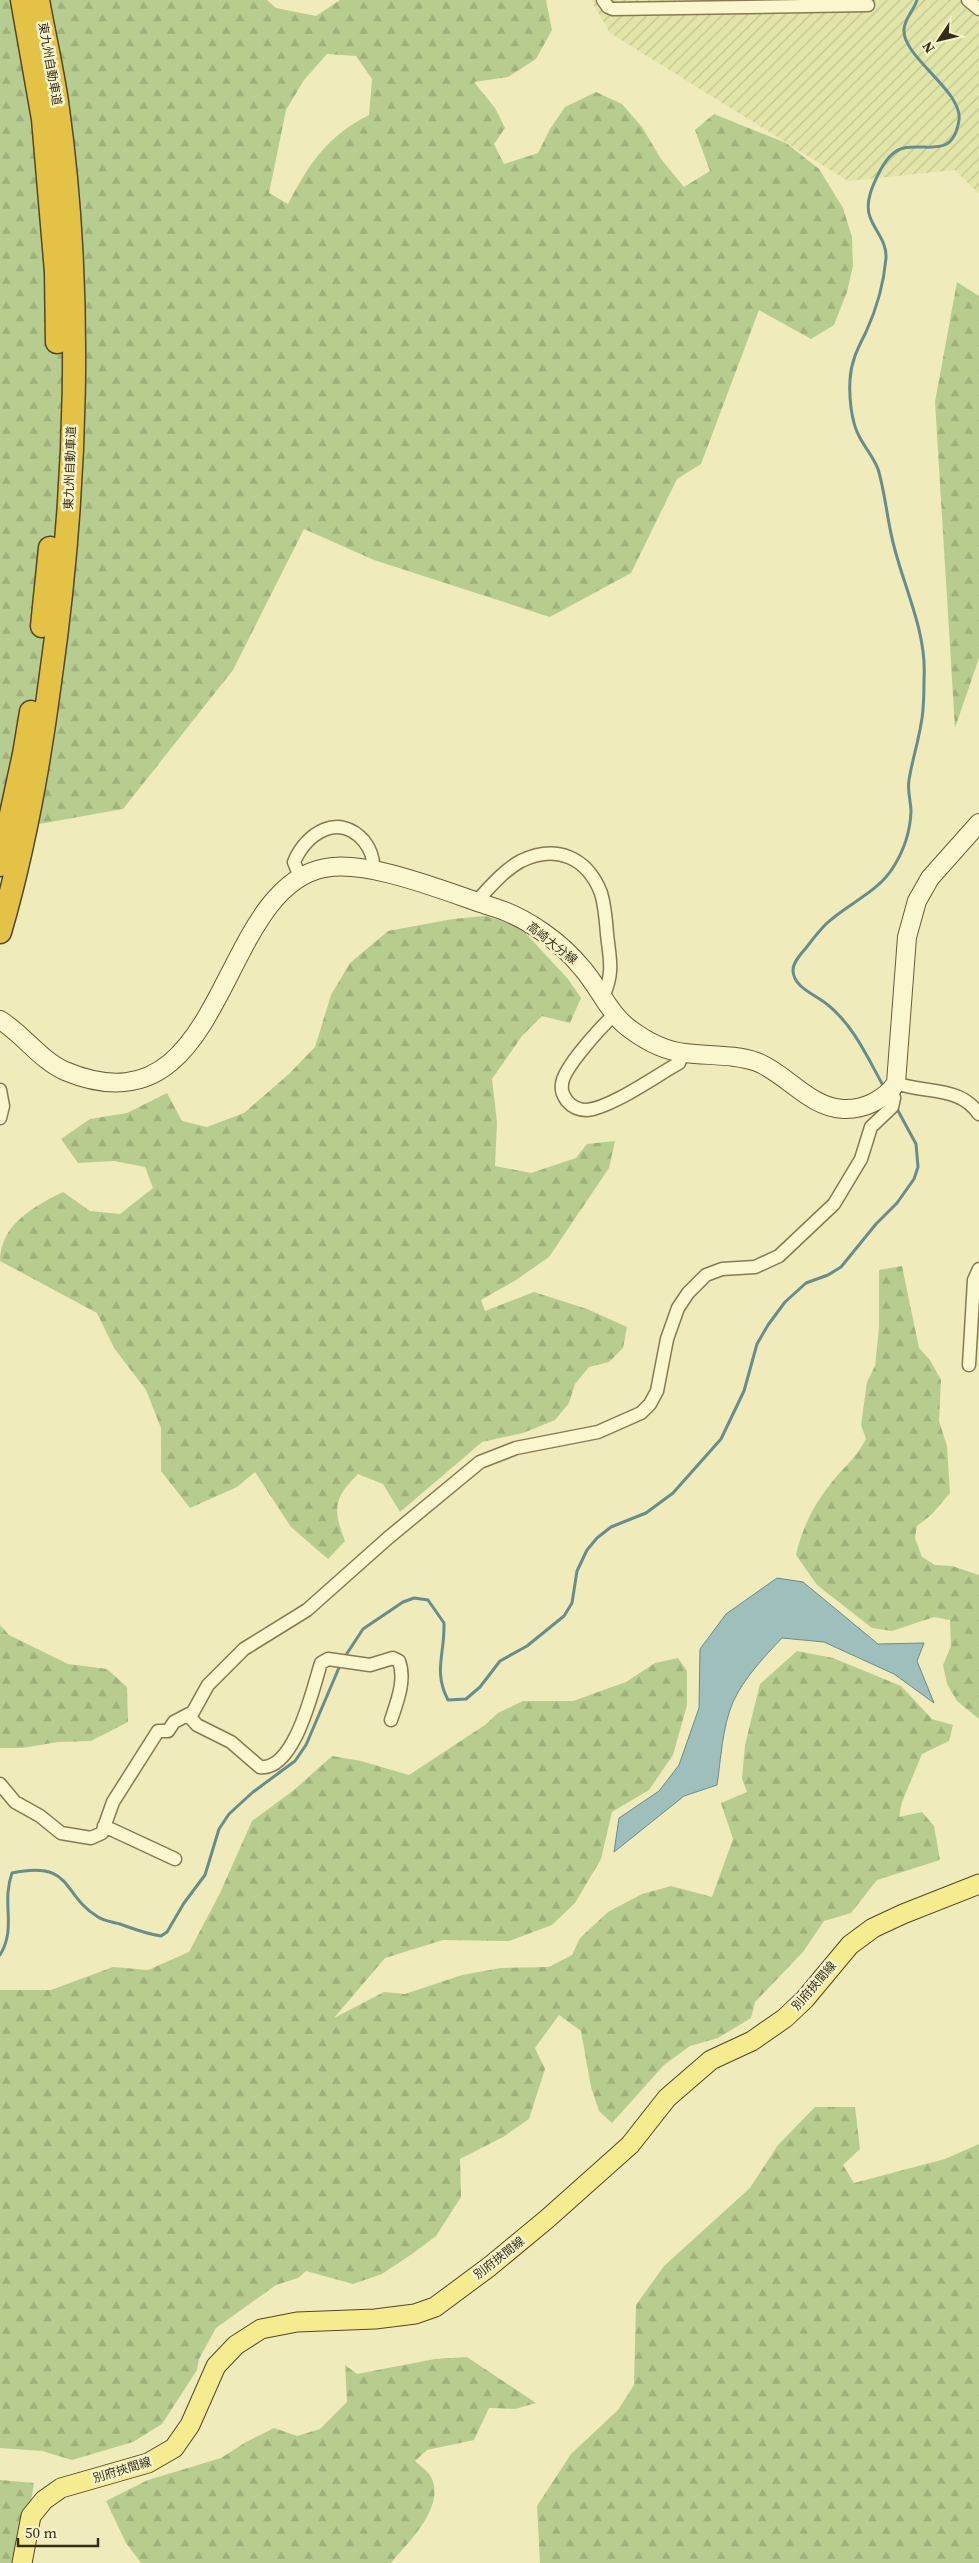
<svg xmlns="http://www.w3.org/2000/svg" width="979" height="2563" viewBox="0 0 979 2563" font-family="'Source Serif 4','Noto Sans JP',serif">
	<style>
		.farmland { fill: url(#farmland-furrows) }
		.forest { fill: url(#forest-firs); fill-rule: evenodd }
		.water { fill: #9fbfbd; stroke: #678d8c }
		.lines { fill: none; stroke-linecap: round; stroke-linejoin: round }
		.stream { stroke: #678d8c; stroke-width: 3 }
		.street-casing { stroke: #867a55; stroke-width: 15 }
		.secondary-casing { stroke: #685b38; stroke-width: 20 }
		.primary-casing { stroke: #53462a; stroke-width: 21 }
		.highway-casing { stroke: #53462a; stroke-width: 25 }
		.street { stroke: #faf7ce; stroke-width: 12 }
		.secondary { stroke: #faf7ce; stroke-width: 18 }
		.primary { stroke: #f5ec90; stroke-width: 19 }
		.highway { stroke: #e3c246; stroke-width: 22 }
		.labels { text-anchor: middle; stroke-width: 5; stroke-linejoin: round; paint-order: stroke }
		.street-label { font-size: 12px; fill: #352d1a; stroke: #f6f3cb }
	</style>
	<defs>
		<pattern id="farmland-furrows" width="10" height="10" patternUnits="userSpaceOnUse" patternTransform="scale(1.25)"><rect width="10" height="10" fill="#e1e5a8"/><path d="M-1 1l2-2M0 10L10 0M9 11l2-2" fill="none" stroke="#c2c590"/></pattern>
		<pattern id="forest-firs" width="22" height="20" patternUnits="userSpaceOnUse" patternTransform="scale(1.25)"><rect width="22" height="20" fill="#b7cd8f"/><path d="M5 1l3.5 6h-7zM16 11l3.5 6h-7z" fill="#9eb07b"/></pattern>
	</defs>
	<rect width="100%" height="100%" fill="#efebbb"/>
	<path class="farmland" d="M591 0H979V194L955 170 848 181 610 33Z"/>
	<path class="forest" d="M0 0H267L276 8 316 16 340 0H546L552 30 536 59 508 77 474 82 495 108 505 128 494 144 504 164 538 153 550 129 565 107 596 92 622 104 642 127 661 159 684 187 710 171 695 130 714 114 786 143 819 169 843 208 852 237 853 266 847 292 834 325 811 339 759 310 701 464 677 479 631 573 550 617 374 560 304 529 233 670 123 809 0 831ZM327 54 356 56 372 79 369 115C327 136 309 164 288 204L269 193 286 110 304 80Z
		M957 282 979 296V658L955 728 935 402Z
		M485 916 518 925 568 979 581 998 570 1023 542 1016 522 1036 492 1079 497 1122 495 1166 531 1173 576 1158 587 1144 615 1141 609 1168 549 1257 516 1280 481 1300 485 1311 534 1292 587 1309 627 1327 623 1348 609 1362 589 1367 575 1384 569 1403 555 1420 523 1433 482 1442 400 1512 383 1484 358 1474C333 1498 333 1510 345 1541L328 1559 291 1527 255 1472 237 1487 190 1508 161 1471V1428L146 1390 114 1348 97 1313 0 1261C0 1225 34 1206 63 1192L90 1211 120 1214 153 1188 145 1167 114 1161 78 1163 61 1139 90 1119 127 1113 167 1093 182 1121 207 1127 244 1113 289 1074 315 1047 331 995 350 963 388 931 453 919Z
		M902 1266 919 1348 930 1360 941 1380 939 1421 947 1446 950 1493 932 1514 917 1526 915 1538 922 1557 935 1565 952 1566 979 1575V1719L957 1701 947 1684 943 1665 951 1646 950 1620 934 1617 892 1631 872 1628 817 1585 796 1555C802 1528 814 1504 832 1482 845 1466 856 1458 866 1439L861 1425 867 1382 875 1366 879 1328V1270Z
		M0 1625 9 1635 68 1664 107 1669 127 1687 128 1722 91 1741 58 1742 22 1748H0Z
		M797 1651 833 1658 901 1686 932 1719 953 1725 949 1741 922 1754 902 1802 899 1817 922 1812 934 1826 940 1860 877 1880 851 1913 824 1921 803 1952 755 2002 751 2018 718 2038 690 2046 664 2065 612 2123 599 2111 591 2087 581 2031 559 2015 535 2048 545 2069 529 2119 503 2137 460 2159 461 2197 436 2236 412 2254 382 2274 353 2284 306 2271 298 2278 276 2285 216 2328 199 2359 197 2370 162 2424 133 2442 72 2460 42 2451 0 2448V1990H51L113 1967 148 1970 189 1952 220 1893 252 1821 294 1790 332 1756 361 1761 409 1775 485 1725 498 1713 523 1701H573L626 1682 655 1663 678 1658 687 1671V1705L673 1755 649 1790 612 1812 601 1859 575 1903 552 1925 509 1941 443 1940 385 1958 334 2018 384 1992 405 1994 462 1975 501 1968 549 1967 572 1955 580 1938 608 1912 642 1894 671 1886 712 1897 733 1839 721 1803 747 1792 742 1779 745 1745 760 1684Z
		M815 2107H855L860 2149 843 2165 854 2183 945 2159 979 2144V2563H540L537 2506 571 2454 618 2410 634 2385 636 2305 664 2266 750 2188 778 2145Z
		M467 2357 536 2403 515 2409 489 2408 474 2440 427 2450 415 2461C420 2466 428 2471 431 2477 446 2507 408 2542 391 2563H141L126 2543 106 2501 148 2480 221 2458 246 2442 274 2428 297 2436 320 2429 347 2402 345 2365 357 2374 435 2359Z
		M0 2480 34 2483 21 2563H0Z"/>
	<path class="water" d="M777 1578 803 1582 878 1644 924 1643 917 1661 934 1703 894 1674 824 1642 782 1638C764 1657 744 1678 733 1702 722 1728 721 1759 717 1785L684 1796 614 1852 619 1818 659 1791 679 1765 699 1708 700 1649 726 1614Z"/>
	<g class="lines">
		<path class="stream" d="M885 1089C868 1059 855 1027 828 1005 817 995 793 988 793 970 793 962 801 954 806 948 812 940 819 931 826 924 848 903 878 893 894 866 904 850 910 832 911 812 911 801 907 791 909 780 912 761 918 743 921 724 924 710 924 694 924 679 927 635 906 592 895 550 887 523 886 495 878 469 873 456 865 448 859 436 851 421 849 396 850 380 851 361 858 348 866 332 876 310 884 282 886 258 887 242 875 231 870 217 864 202 874 182 881 169 886 160 894 150 904 148 928 143 953 159 959 120 963 91 901 56 904 29 905 18 914 10 917 0
			M344 1658 363 1629 403 1602 414 1598 428 1600 444 1623C445 1654 433 1671 448 1700L466 1699 480 1687 500 1661 527 1646 564 1616 572 1603 577 1571 587 1550 597 1538 611 1527 646 1513 673 1493 721 1439 744 1391 757 1344 768 1325 785 1302 806 1283 828 1275 841 1267 876 1224 897 1203 914 1179 918 1167 916 1144 896 1107
			M0 1955C17 1927 1 1904 12 1873 74 1860 61 1895 98 1917 104 1921 113 1922 120 1924 134 1929 146 1934 161 1936L167 1932 184 1903 205 1875 219 1829 229 1814 253 1792 295 1761 306 1745 341 1663"/>
		<g class="street-casing">
			<path id="street" d="M603 0 608 7 613 9 868 5
				M968 0 979 9
				M300 877 294 862C306 833 339 812 364 841 371 850 374 858 373 870
				M476 902C489 888 504 870 521 861 556 844 587 857 601 893 605 906 606 921 607 934 610 961 614 972 603 997
				M614 1015C602 1026 563 1068 562 1084 561 1091 563 1095 567 1101 572 1107 580 1110 587 1110 611 1108 657 1075 679 1063L683 1053
				M896 1083C925 1094 959 1085 979 1114
				M0 1090 3 1106 0 1118
				M969 1365 974 1280 979 1269
				M188 1715 197 1725 231 1742 260 1767C295 1771 313 1688 321 1663L328 1659 370 1665 393 1658 399 1661C406 1680 397 1702 391 1720
				M0 1784 15 1802 40 1816 61 1833 91 1838 102 1833 113 1802 158 1731H168L174 1722 193 1712 208 1685 244 1649 307 1610 388 1538 480 1462 516 1448 598 1432 641 1413 650 1404 657 1391 667 1339 678 1308 688 1293 706 1275 722 1269 755 1267 779 1256 834 1204 861 1159 871 1127 892 1107 894 1098 892 1089
				M104 1826 175 1859"/>
		</g>
		<g class="secondary-casing">
			<path id="secondary" d="M0 1020C23 1034 40 1060 65 1071 228 1139 215 888 325 868 370 859 451 894 496 908 527 918 561 942 582 968 599 987 609 1014 630 1029 646 1041 665 1051 685 1053 709 1056 734 1054 757 1062 787 1074 809 1107 843 1109 863 1110 885 1100 896 1083L907 937 917 901 930 878 979 823"/>
		</g>
		<g class="primary-casing">
			<path id="primary" d="M22 2563 31 2516 44 2500 61 2488 148 2463 174 2448 190 2425 216 2366 236 2345 261 2329 297 2322 375 2319 415 2314 435 2307 489 2267 547 2219 630 2145 667 2098 711 2060 752 2041 785 2018 805 1999 850 1945 873 1928 903 1914 979 1884"/>
		</g>
		<g class="highway-casing">
			<path id="highway" d="M22 0 43 119 56 272 57 342
				M42 626 50 548
				M0 865 24 754 31 712
				M0 932C24 850 39 766 50 682 77 494 84 291 57 102 52 68 44 34 38 0"/>
		</g>
		<use href="#street" class="street"/>
		<use href="#secondary" class="secondary"/>
		<use href="#primary" class="primary"/>
		<use href="#highway" class="highway"/>
	</g>
	<g class="labels">
		<g class="street-label">
			<text transform="translate(50 64) rotate(80)" y="4">東九州自動車道</text>
			<text transform="translate(70 468) rotate(-88)" y="4">東九州自動車道</text>
			<text transform="translate(552 943) rotate(38)" y="4">高崎大分線</text>
			<text transform="translate(814 1986) rotate(-49)" y="4">別府挾間線</text>
			<text transform="translate(499 2258) rotate(-38)" y="4">別府挾間線</text>
			<text transform="translate(122 2470) rotate(-17)" y="4">別府挾間線</text>
		</g>
	</g>
	<g transform="translate(939 40) rotate(235)" stroke="#f6f3cb" stroke-width="4" paint-order="stroke">
	<path d="M0-4L9 19L0 12L-9 19Z" fill="#352d1a"/>
	<text y="-8" font-size="14" font-weight="bold" text-anchor="middle" fill="#352d1a">N</text>
	</g>
	<path d="M18 2538v8h80v-8" fill="none" stroke="#352d1a" stroke-width="2.5"/>
	<text x="25" y="2538" font-size="15" fill="#352d1a" stroke="#f6f3cb" stroke-width="4" paint-order="stroke">50 m</text>
</svg>
